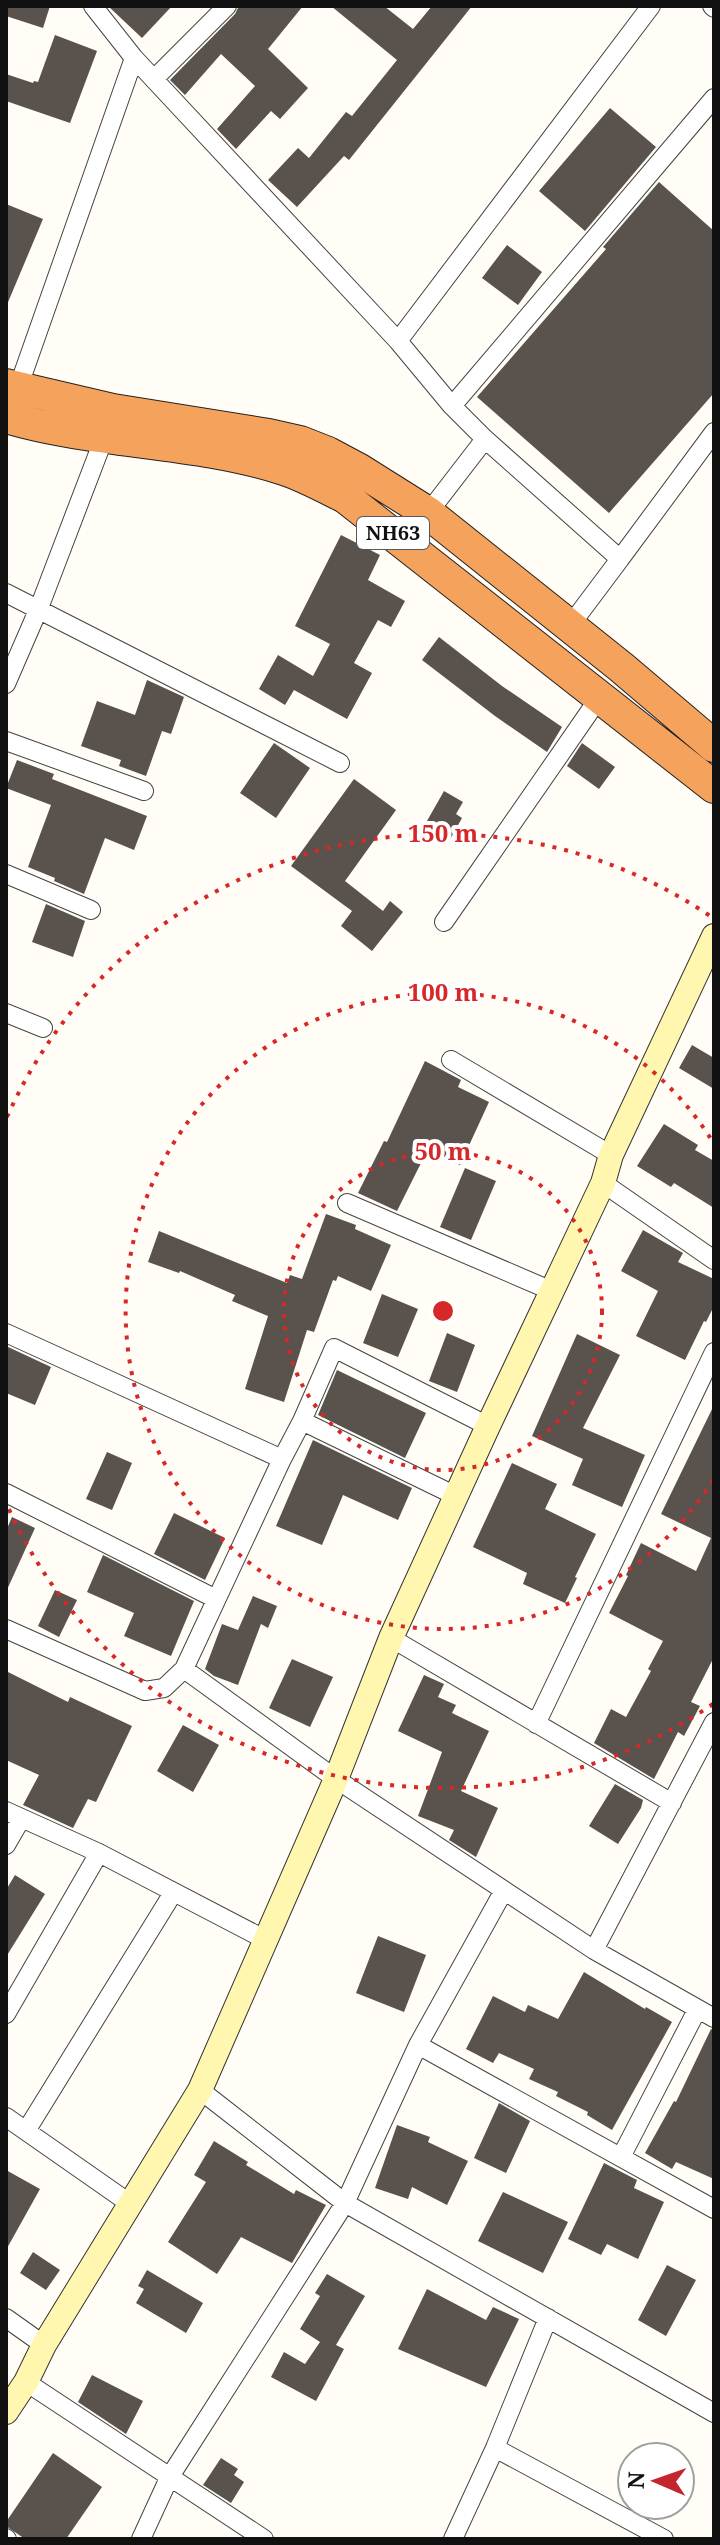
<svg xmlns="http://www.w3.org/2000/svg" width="720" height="2545" viewBox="0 0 720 2545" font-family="'Noto Serif',serif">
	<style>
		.building { fill: #5a524d }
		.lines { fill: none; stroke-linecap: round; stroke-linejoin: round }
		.street-casing { stroke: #444; stroke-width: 20 }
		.secondary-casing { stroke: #333; stroke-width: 26 }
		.highway-casing { stroke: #222; stroke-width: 34 }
		.street { stroke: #fff; stroke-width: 18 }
		.secondary { stroke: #fff6b0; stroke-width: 24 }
		.highway { stroke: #f5a25d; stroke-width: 32 }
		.ring { fill: none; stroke: #d62828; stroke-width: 4; stroke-dasharray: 4 8 }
		.labels { text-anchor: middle; stroke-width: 8; stroke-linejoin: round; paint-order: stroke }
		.shield { fill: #fff; stroke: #585858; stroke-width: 2 }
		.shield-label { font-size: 20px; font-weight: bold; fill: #111 }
		.centre { fill: #d62828; stroke: #fff; stroke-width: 4 }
		.ring-label { font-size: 24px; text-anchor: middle; font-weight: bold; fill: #d62828; stroke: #fff; stroke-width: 8; stroke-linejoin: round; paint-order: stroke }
	</style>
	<rect width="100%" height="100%" fill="#fffdf5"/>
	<path class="building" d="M6 6H50L43 28 6 16Z
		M108 6H172L142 38Z
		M239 6H303L268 49 308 88 280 119 271 111 236 149 217 129 255 86 221 54 185 95 170 80 235 14Z
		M331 6H384L413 29 432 6H472L349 160 344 156 297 207 268 180 298 148 309 158 346 112 352 116 397 60Z
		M55 35 97 51 70 123 6 101V74L33 83 34 81 38 82Z
		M610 108 656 147 585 231 539 191Z
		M659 182 714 231V393L609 513 477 397 606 249 603 247Z
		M6 204 43 219 6 307Z
		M507 245 542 272 518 305 482 278Z
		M341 535 380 555 368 580 405 601 391 627 378 620 354 663 372 673 347 719 294 690 285 705 259 689 278 655 313 676 330 644 295 626Z
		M439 637 502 686 562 727 547 752 495 716 422 660Z
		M147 680 184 697 171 734 162 731 146 776 119 766 121 760 81 746 97 701 135 715Z
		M274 743 310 768 276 818 240 793Z
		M582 743 615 767 599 789 567 766Z
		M17 760 54 774 52 779 147 816 134 850 105 838 84 894 54 881 55 878 28 867 51 805 6 788Z
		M354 779 396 810 345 881 383 911 390 901 403 912 372 951 341 926 352 911 291 866Z
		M444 791 463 802 456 814 462 818 448 843 423 828Z
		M46 904 85 921 73 957 32 942Z
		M692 1045 714 1058V1089L679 1068Z
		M425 1061 461 1080 458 1087 489 1102 460 1165 428 1149 397 1211 358 1193 384 1141 387 1142Z
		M664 1124 698 1145 695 1150 714 1161V1208L674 1183 671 1187 637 1166Z
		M465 1168 496 1181 471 1240 440 1227Z
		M326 1214 356 1225 355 1229 391 1245 371 1291 338 1276 336 1281 333 1280 314 1332 307 1330 284 1402 245 1389 268 1316 232 1301 235 1295 180 1271 179 1273 148 1262 159 1231 287 1283 290 1275 302 1279Z
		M643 1230 683 1253 678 1262 714 1279V1306L706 1322 704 1321 685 1360 636 1336 658 1291 621 1271Z
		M382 1294 418 1309 398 1357 363 1343Z
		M447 1333 475 1345 457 1392 429 1381Z
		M577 1334 620 1355 583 1428 645 1455 622 1507 572 1485 583 1459 532 1436Z
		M6 1346 51 1367 35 1405 6 1393Z
		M337 1370 426 1413 405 1458 318 1415Z
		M714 1405V1657L691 1702 700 1706 684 1736 678 1732 654 1779 594 1743 611 1709 626 1717 651 1671 648 1669 663 1641 609 1613 628 1576 626 1575 641 1543 696 1571 711 1538 661 1514Z
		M313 1440 412 1488 398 1520 343 1495 322 1545 276 1526Z
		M107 1452 132 1463 112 1510 86 1499Z
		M512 1463 557 1484 545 1509 596 1534 575 1577 577 1578 565 1603 523 1584 527 1573 473 1547Z
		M174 1513 225 1538 205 1580 154 1554Z
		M12 1517 35 1528 6 1592V1531Z
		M103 1555 194 1601 171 1656 124 1636 134 1613 87 1592Z
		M55 1590 77 1600 59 1637 38 1626Z
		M253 1596 277 1606 268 1628 261 1624 238 1685 214 1676 205 1669 222 1624 238 1630Z
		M292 1659 333 1677 310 1727 269 1708Z
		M6 1671 68 1702 70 1697 132 1726 96 1802 88 1799 73 1828 23 1805 39 1775 6 1760Z
		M424 1675 444 1684 438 1697 456 1705 452 1713 489 1731 461 1791 498 1808 476 1857 449 1840 454 1830 418 1816 442 1752 398 1731Z
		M183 1725 219 1745 193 1792 157 1771Z
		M615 1784 643 1800 641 1808 618 1844 589 1826Z
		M15 1875 45 1894 6 1957V1890Z
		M378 1936 426 1955 404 2012 356 1993Z
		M584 1972 645 2009 646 2007 672 2022 612 2130 587 2115 588 2112 556 2096 558 2092 529 2079 534 2069 499 2053 493 2063 466 2049 493 1996 525 2012 528 2005 558 2019Z
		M711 2029 714 2030V2179L676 2162 672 2169 645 2153 674 2101 676 2102Z
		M499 2103 530 2121 506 2173 474 2158Z
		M397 2125 430 2137 428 2142 468 2161 447 2205 412 2187 408 2199 375 2188Z
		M214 2141 248 2162 246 2165 294 2194 296 2190 326 2205 292 2263 241 2237 217 2274 168 2242 206 2182 194 2175Z
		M604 2163 637 2180 634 2188 664 2202 638 2259 607 2244 601 2255 568 2239Z
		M6 2170 40 2189 6 2250Z
		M503 2192 568 2222 543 2273 478 2241Z
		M33 2252 60 2270 46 2290 20 2273Z
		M667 2265 696 2280 666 2336 638 2320Z
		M147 2270 203 2303 186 2333 136 2303 144 2289 138 2286Z
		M327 2274 365 2296 336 2345 344 2349 316 2401 271 2377 284 2352 305 2364 320 2342 300 2329 320 2296 315 2293Z
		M427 2289 486 2320 493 2307 519 2319 486 2387 398 2349Z
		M92 2375 143 2401 126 2434 78 2402Z
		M53 2453 102 2487 66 2539H25L6 2526V2522Z
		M221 2458 238 2469 234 2475 244 2482 231 2503 203 2485Z"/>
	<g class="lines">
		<g class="street-casing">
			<path id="street" d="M93 6 134 58 398 341 452 406 485 439 620 559 569 627
				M712 6 714 8
				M154 79 227 6
				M398 341 651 6
				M18 388 134 58
				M452 406 714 98
				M428 513 485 439
				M620 559 714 432
				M6 593 340 763
				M6 684 39 608 104 438
				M6 741 144 791
				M6 874 91 910
				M444 922 599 698
				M6 1013 43 1028
				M451 1060 611 1155
				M603 1183 714 1260
				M347 1203 552 1291
				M6 1333 282 1459 184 1669 336 1779 594 1950 714 1722
				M302 1421 456 1496
				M282 1459 302 1421 334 1348 488 1426
				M6 1493 216 1599
				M6 1629 145 1691 164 1688 184 1669
				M391 1638 672 1803
				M536 1724 714 1352
				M6 1811 99 1853 266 1940
				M6 1845 21 1819
				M503 1892 418 2045 714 2209
				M594 1950 714 2018
				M6 2014 99 1853
				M200 2090 345 2203 714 2413
				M6 2117 132 2205
				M26 2131 173 1893
				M621 2157 697 2010
				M6 2318 44 2345
				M26 2382 264 2539
				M495 2448 664 2539
				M6 2538 7 2539
				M141 2539 169 2478 345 2203 418 2045
				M453 2539 495 2448 548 2318"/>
		</g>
		<g class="secondary-casing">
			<path id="secondary" d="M6 2412 26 2382 44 2345 200 2090 336 1779 391 1638 488 1426 603 1183 611 1155 714 936"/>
		</g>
		<g class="highway-casing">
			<path id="highway" d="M6 385 113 410 269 435 300 442 328 453 358 469 428 513 621 667 714 746
				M6 417C97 444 194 440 284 469 305 476 325 487 345 497L714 787"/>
		</g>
		<use href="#street" class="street"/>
		<use href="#secondary" class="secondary"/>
		<use href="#highway" class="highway"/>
	</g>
	<g class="ring">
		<circle cx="443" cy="1311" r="159"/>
		<path d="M713 1480A318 318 0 1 1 713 1142"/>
		<path d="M713 1704A477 477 0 0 1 7 1505M7 1117A477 477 0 0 1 713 918"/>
	</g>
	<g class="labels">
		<rect class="shield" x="357" y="517" width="72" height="32" rx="6"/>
		<g class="shield-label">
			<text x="393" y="540">NH63</text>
		</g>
	</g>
	<circle cx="443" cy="1311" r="12" class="centre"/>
	<g class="ring-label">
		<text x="443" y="842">150 m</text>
		<text x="443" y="1001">100 m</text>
		<text x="443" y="1160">50 m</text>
	</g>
	<rect width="720" height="2545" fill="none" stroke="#111111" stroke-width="16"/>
	<g transform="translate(656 2481) rotate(272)"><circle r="38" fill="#ffffff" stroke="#a0a0a0" stroke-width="2"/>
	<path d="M0-6L14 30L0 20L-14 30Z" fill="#c4262e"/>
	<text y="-12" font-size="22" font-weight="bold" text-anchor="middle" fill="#111111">N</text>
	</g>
</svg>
